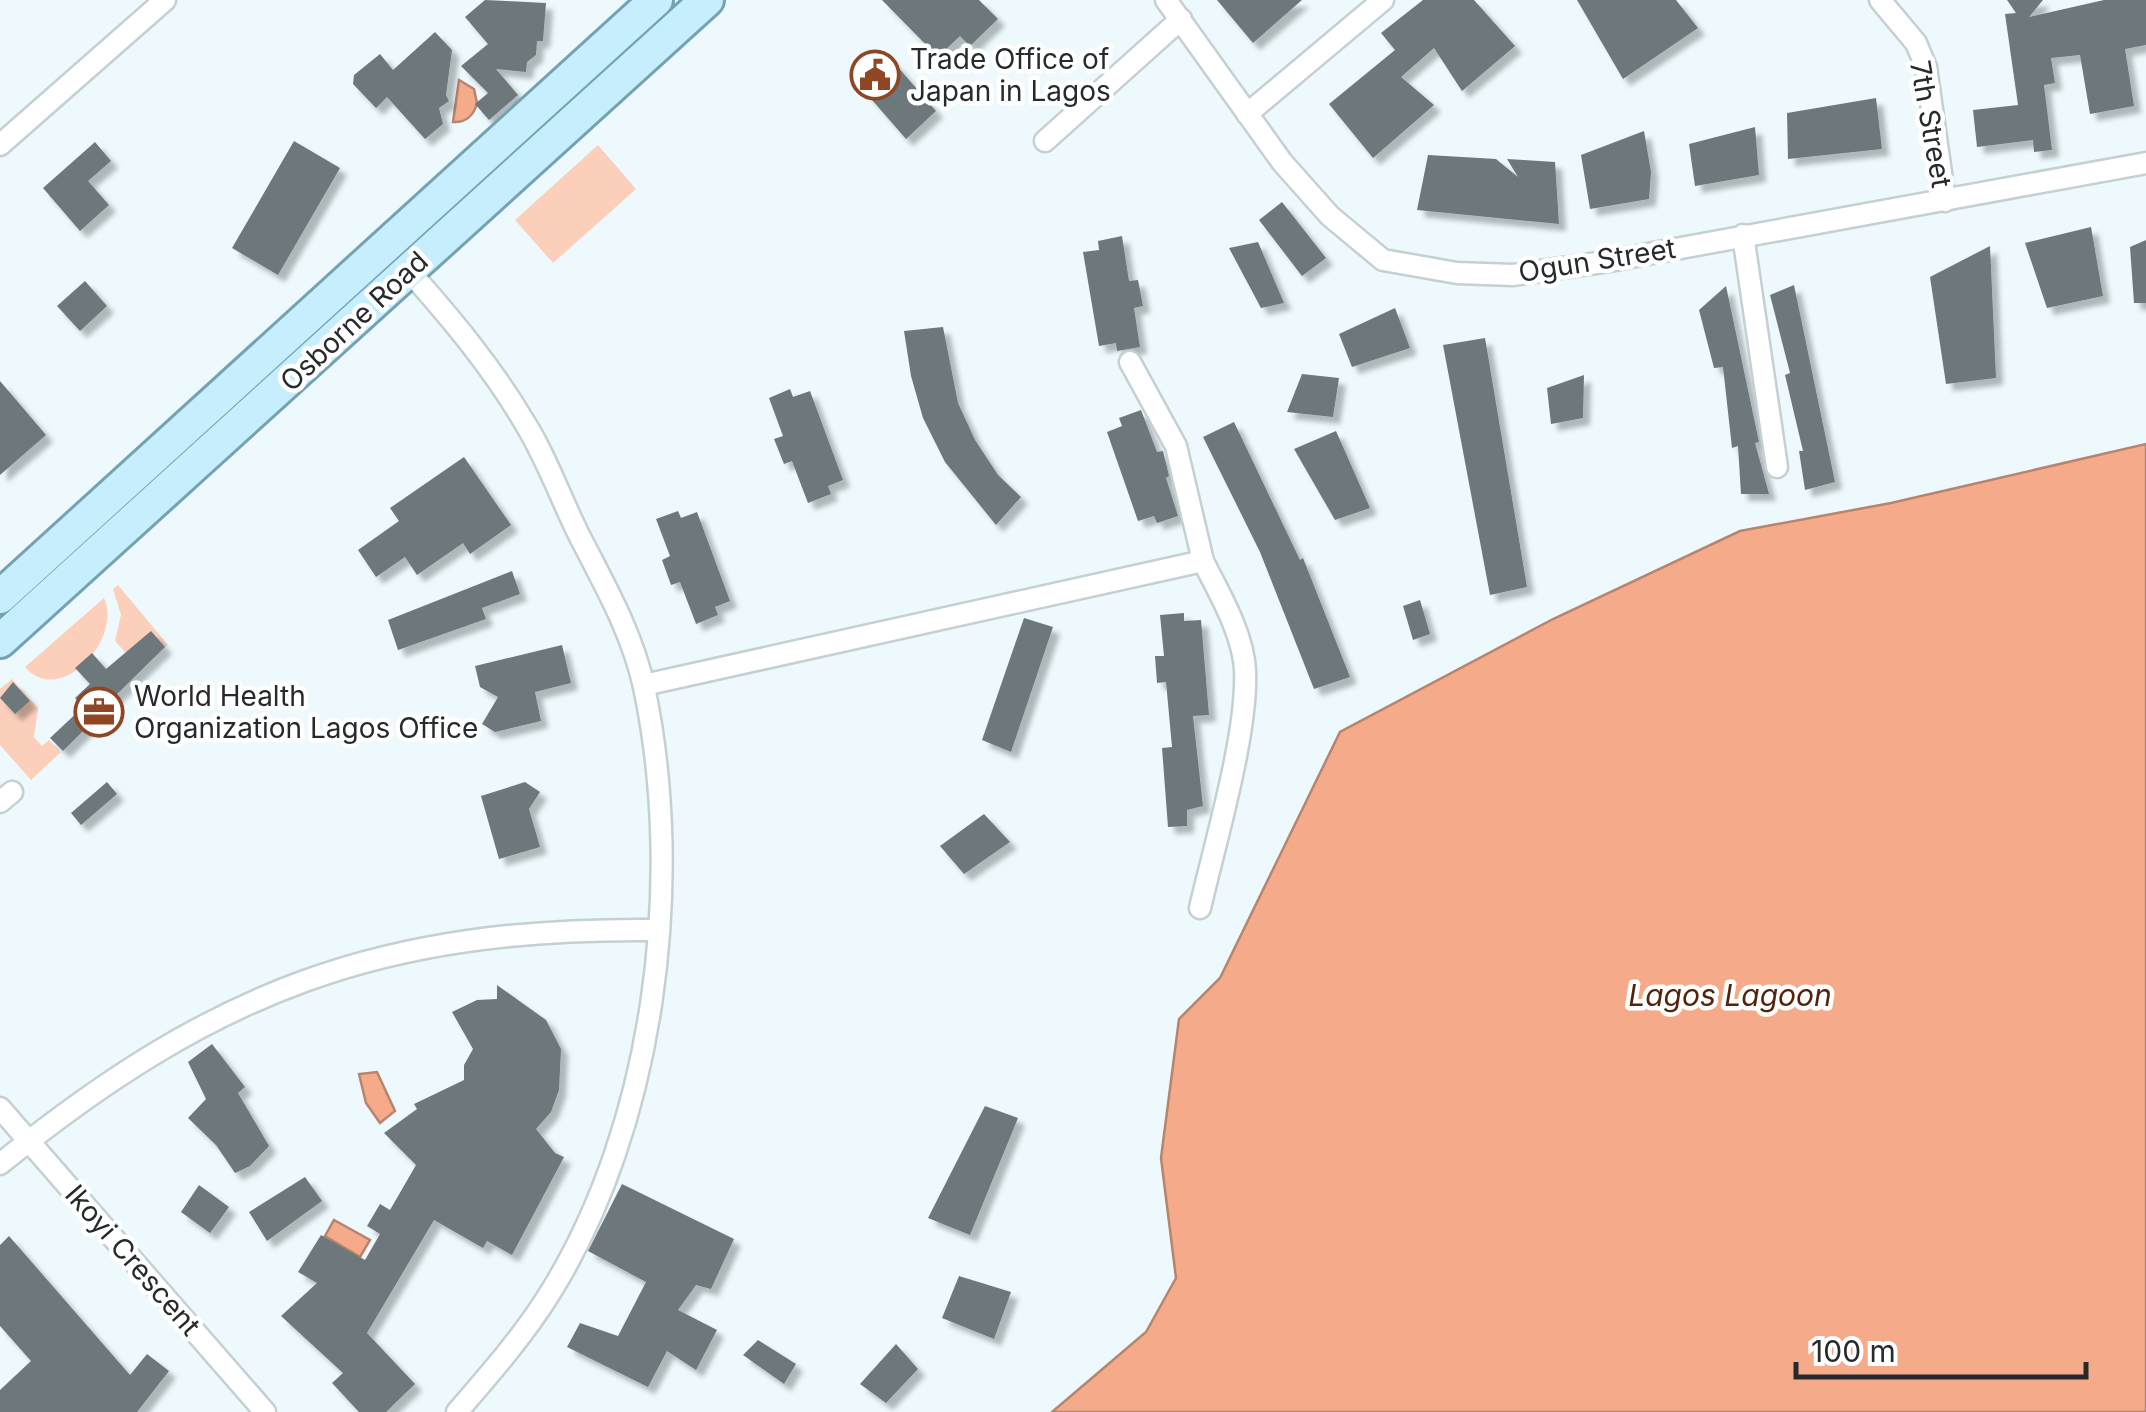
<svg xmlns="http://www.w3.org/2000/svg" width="2146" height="1412" viewBox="0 0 2146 1412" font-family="Inter,sans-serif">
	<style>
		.green { fill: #fccfbb }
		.water { fill: #f5ab8a; stroke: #b7846e; stroke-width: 2.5 }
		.building { fill: #6d787c; filter: url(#shadow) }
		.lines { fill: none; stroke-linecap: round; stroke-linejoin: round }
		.street-casing { stroke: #c4d0d4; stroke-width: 25 }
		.primary-casing { stroke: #75a2b3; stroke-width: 38 }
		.street { stroke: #fff; stroke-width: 20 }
		.primary { stroke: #c6eefd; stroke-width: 32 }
		.labels { text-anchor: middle; stroke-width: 9; stroke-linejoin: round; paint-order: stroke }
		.poi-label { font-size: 28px; fill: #262a2c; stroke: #fff; text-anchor: start }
		.street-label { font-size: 28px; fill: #262a2c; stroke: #fff }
		.water-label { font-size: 30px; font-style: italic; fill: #52240c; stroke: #fff }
	</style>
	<defs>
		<filter id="shadow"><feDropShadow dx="7" dy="7" stdDeviation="2.5" flood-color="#0004"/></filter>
	</defs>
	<rect width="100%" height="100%" fill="#edf9fd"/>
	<path class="green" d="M598 145 636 189 553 263 515 220Z
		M118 585 168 645 165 647 151 632 126 653 115 641 121 615 113 589Z
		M104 598C123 639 60 708 25 667Z
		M12 679 38 708 34 737 42 746 49 740 61 752 31 780 0 745V689Z"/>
	<path class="water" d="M459 80 474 89 477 103C474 115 466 123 453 122Z
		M2146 444V1412H1052L1146 1332 1176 1278 1161 1158 1179 1019 1220 978 1340 732 1553 619 1740 531 1891 503Z
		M377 1072 395 1111 380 1123 366 1103 359 1074Z
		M334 1220 370 1240 360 1257 325 1236Z"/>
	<path class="building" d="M485 0 546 3 543 41H537L536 55 527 62 526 72 496 69 518 95 489 120 475 104 488 93 461 66 488 44 465 17Z
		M882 0H979L998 19 970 46 960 36 938 57Z
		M1217 0H1302L1253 43Z
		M1423 0H1474L1515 46 1462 91 1434 48 1401 77 1434 105 1373 158 1329 104 1395 50 1381 33Z
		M1577 0H1676L1698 28 1623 79Z
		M2007 0H2043L2029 17 2104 0H2146V45L2125 49 2134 106 2090 114 2080 55 2051 58 2055 83 2044 85 2052 150 2034 152 2033 140 1977 147 1973 110 2018 105 2005 14 2016 13Z
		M435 32 452 50 446 95 449 101 439 108 443 124 425 139 387 97 376 108 353 84 354 75 380 54 393 70Z
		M884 51 936 111 906 139 853 78Z
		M1876 98 1882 149 1788 159 1787 113Z
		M1755 127 1759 175 1695 186 1689 144Z
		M1644 131 1651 172 1649 199 1590 209 1581 155Z
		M294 141 340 168 278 275 232 248Z
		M95 142 111 161 88 181 109 205 80 231 43 188Z
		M1428 155 1496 159 1518 177 1507 159 1555 162 1559 224 1417 210Z
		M1282 202 1326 258 1302 276 1259 220Z
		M2091 227 2103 296 2047 308 2025 243Z
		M1122 236 1129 281 1138 280 1143 306 1134 308 1140 347 1117 351 1116 343 1099 346 1083 252 1099 250 1098 241Z
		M2146 240V303H2134L2130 247Z
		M1258 242 1284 303 1261 308 1229 248Z
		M1990 246 1996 378 1946 384 1930 277Z
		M85 281 107 306 80 331 57 306Z
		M1794 285 1835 482 1805 490 1799 451H1803L1785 375 1790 373 1770 295Z
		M1726 286 1759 442 1755 443 1769 494H1741L1738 446 1732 448 1723 367 1714 368 1699 310Z
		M1395 308 1410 348 1352 367 1339 334Z
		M943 327 958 403 975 440 998 475 1021 497 996 525 945 462 923 418 911 376 904 331Z
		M1485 338 1527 587 1490 595 1443 345Z
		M1302 374 1339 378 1333 417 1287 412Z
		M1584 375 1583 418 1551 424 1547 388Z
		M0 381 46 435 0 475Z
		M790 389 793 397 810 391 843 480 828 486 831 494 808 503 792 461 784 464 774 439 783 436 769 398Z
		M1141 410 1157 452 1163 451 1169 476 1166 478 1178 516 1157 523 1154 516 1138 521 1107 432 1122 426 1119 418Z
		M1234 422 1300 560 1303 558 1350 677 1314 689 1260 552 1203 437Z
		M1336 431 1370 508 1335 520 1294 449Z
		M464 457 511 525 470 554 463 543 417 575 405 557 376 577 358 550 399 521 390 508Z
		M678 511 681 518 697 512 730 601 715 607 718 615 696 624 680 582 671 585 662 560 670 556 656 519Z
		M512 571 520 594 482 608 486 619 398 650 388 620Z
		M1420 600 1430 634 1413 640 1403 606Z
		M1184 613V621L1201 620 1209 715 1193 716 1203 806 1187 810V826L1168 827 1162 748 1172 747 1166 682 1157 683 1155 656H1164L1160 615Z
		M1024 618 1053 627 1011 752 982 740Z
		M151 631 165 647 104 707 112 717 101 727 94 720 63 751 50 738 83 707 75 698 90 684 75 668 92 653 106 669Z
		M562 645 571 683 535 692 541 721 495 732 482 724 498 697 480 687 475 666Z
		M13 682 30 701 15 714 0 698Z
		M107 782 117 794 81 825 71 813Z
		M525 782 540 792 529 809 540 847 499 859 481 796Z
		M984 814 1010 842 964 874 940 846Z
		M497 985 546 1020 561 1049 559 1090 551 1112 536 1129 555 1153 564 1157 512 1255 487 1241 483 1248 434 1220 367 1333 415 1384 386 1412H359L332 1383 343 1373 281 1316 317 1283 298 1272 321 1235 365 1260 380 1234 367 1226 380 1204 390 1210 416 1165 384 1133 417 1109 414 1104 464 1080V1065L473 1049 452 1012 477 1000 497 999Z
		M212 1044 245 1087 238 1093 269 1146 250 1166 235 1173 216 1145 188 1118 206 1099 188 1062Z
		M985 1106 1018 1118 970 1235 928 1218Z
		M305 1177 322 1201 267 1241 249 1212Z
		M622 1184 734 1239 711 1289 696 1285 678 1310 717 1330 696 1370 667 1351 648 1387 567 1347 580 1323 618 1336 646 1282 588 1251Z
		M199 1185 229 1207 210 1233 181 1212Z
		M9 1236 130 1375 147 1354 169 1371 137 1412H0V1390L31 1361 0 1326V1245Z
		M959 1276 1011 1292 994 1339 942 1318Z
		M758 1340 796 1364 784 1384 743 1355Z
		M896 1344 918 1369 886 1403 860 1384Z"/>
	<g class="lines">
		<g class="street-casing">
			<path id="street" d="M1166 0 1282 162 1330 216 1383 260 1457 273 1513 275 1604 262 2146 163
				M1880 0 1916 43 1926 67 1945 201
				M1247 114 1383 0
				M1045 141 1181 19
				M0 145 165 0
				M1743 235 1777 467
				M408 270C450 317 491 366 523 420 546 456 560 497 579 535 604 584 632 632 644 687 685 880 655 1125 550 1293 524 1335 489 1375 457 1412
				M644 685 1203 561 1176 446 1130 362
				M0 802 12 792
				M1200 908C1215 843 1248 733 1245 670 1243 633 1219 593 1203 561
				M0 1108 265 1412
				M0 1164C215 990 381 927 658 930"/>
		</g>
		<g class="primary-casing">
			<path id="primary" d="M0 597 656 0
				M0 641 707 0"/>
		</g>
		<use href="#street" class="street"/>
		<use href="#primary" class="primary"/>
	</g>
	<defs>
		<g id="civic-ring" transform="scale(2.5)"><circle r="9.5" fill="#fff" stroke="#8e4623" stroke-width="1.5"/><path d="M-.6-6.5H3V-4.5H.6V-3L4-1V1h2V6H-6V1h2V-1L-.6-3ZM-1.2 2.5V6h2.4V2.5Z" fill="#8e4623"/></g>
		<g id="office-ring" transform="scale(2.5)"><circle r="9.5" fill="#fff" stroke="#8e4623" stroke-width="1.5"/><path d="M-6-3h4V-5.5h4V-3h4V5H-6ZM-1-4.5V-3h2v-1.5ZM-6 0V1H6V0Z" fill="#8e4623"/></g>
	</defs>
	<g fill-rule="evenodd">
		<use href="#civic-ring" x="875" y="75"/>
		<use href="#office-ring" x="99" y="712"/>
	</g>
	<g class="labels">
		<g class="poi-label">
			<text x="910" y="69">Trade Office of<tspan x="910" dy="32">Japan in Lagos</tspan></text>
			<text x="134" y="706">World Health<tspan x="134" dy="32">Organization Lagos Office</tspan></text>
		</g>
		<g class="street-label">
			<text transform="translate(1931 124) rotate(80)" y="10">7th Street</text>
			<text transform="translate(1597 260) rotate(-9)" y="10">Ogun Street</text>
			<text transform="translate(354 321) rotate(-43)" y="10">Osborne Road</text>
			<text transform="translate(133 1260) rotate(49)" y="10">Ikoyi Crescent</text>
		</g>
		<g class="water-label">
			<text x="1730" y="1006">Lagos Lagoon</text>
		</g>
	</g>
	<path d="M1796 1362v15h290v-15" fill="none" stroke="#262a2c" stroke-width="5"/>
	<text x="1811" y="1362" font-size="30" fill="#262a2c" stroke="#ffffff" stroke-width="8" paint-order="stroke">100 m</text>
</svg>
